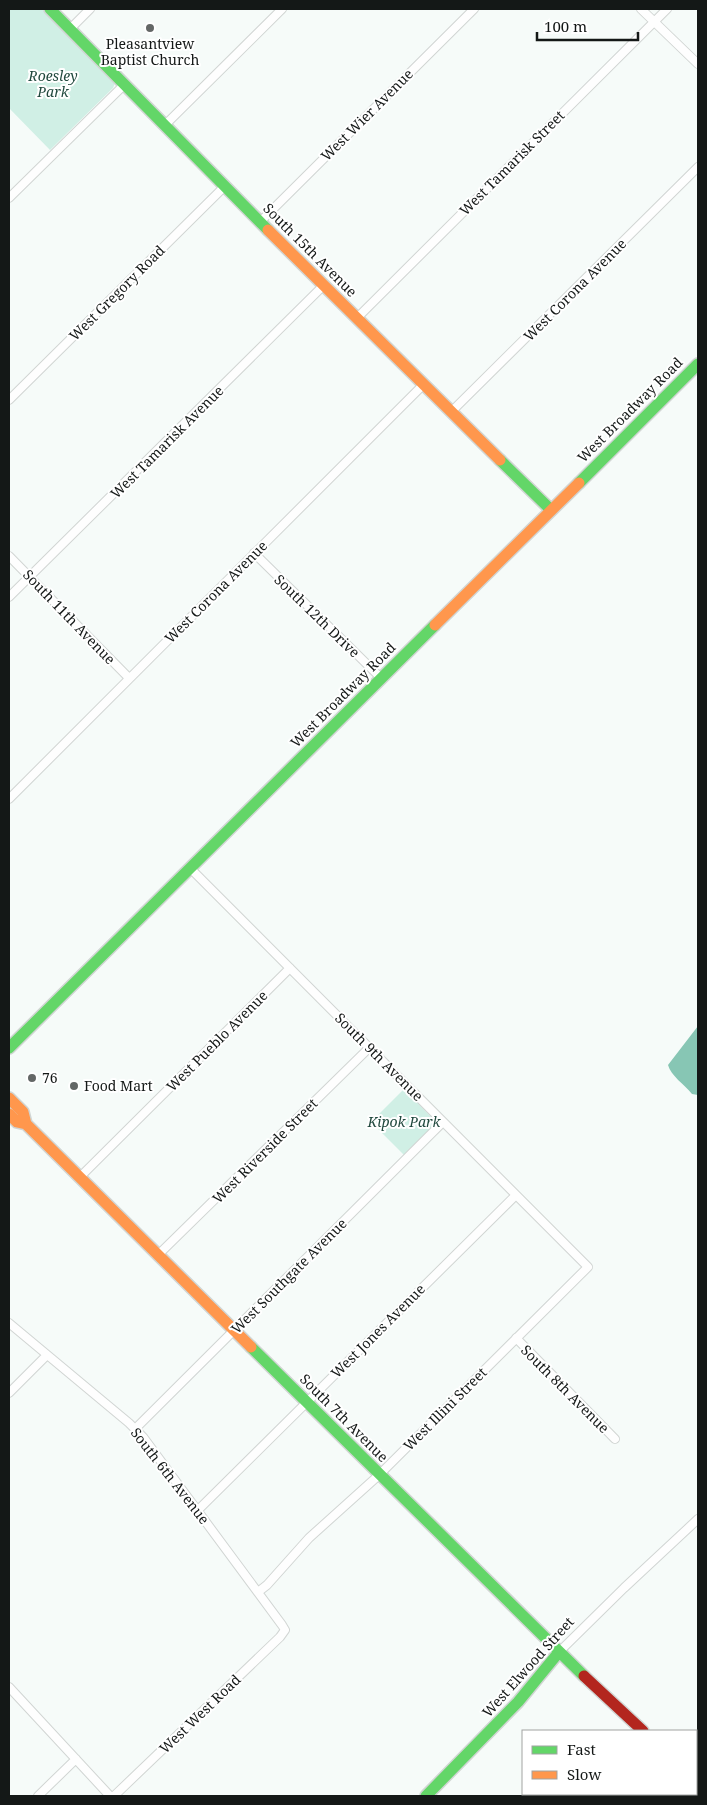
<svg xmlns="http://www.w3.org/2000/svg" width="707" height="1805" viewBox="0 0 707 1805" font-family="'Noto Serif',serif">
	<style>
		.green { fill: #d0efe5 }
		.water { fill: #87c6b4 }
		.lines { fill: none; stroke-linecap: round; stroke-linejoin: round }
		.street-casing { stroke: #d1d5d3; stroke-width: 10 }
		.fast-casing { stroke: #d1d5d3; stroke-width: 14 }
		.slow-casing { stroke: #d1d5d3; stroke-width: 14 }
		.jam-casing { stroke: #d1d5d3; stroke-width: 14 }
		.street { stroke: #fefefe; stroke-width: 8 }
		.fast { stroke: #63d668; stroke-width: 11 }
		.slow { stroke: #ff974d; stroke-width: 11 }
		.jam { stroke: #b3261e; stroke-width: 11 }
		.poi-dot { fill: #636766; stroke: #fff; stroke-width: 2 }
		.labels { text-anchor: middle; stroke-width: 4; stroke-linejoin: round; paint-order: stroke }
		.poi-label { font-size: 14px; fill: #141817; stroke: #fff; text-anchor: start }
		.park-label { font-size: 14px; font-style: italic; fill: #21493e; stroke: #fff }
		.street-label { font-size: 14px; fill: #141817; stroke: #fff }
	</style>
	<rect width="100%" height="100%" fill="#f6fbf9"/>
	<path class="green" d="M9 9H42L115 83 113 88 50 150 9 108Z
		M404 1089 437 1123 404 1155 371 1122Z"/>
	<path class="water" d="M698 1026V1095L692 1094C684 1084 671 1076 668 1065Z"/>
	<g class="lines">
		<g class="street-casing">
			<path id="street" d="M641 9 698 64
				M70 29 90 9
				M165 125 282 9
				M9 198 125 84
				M261 221 474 9
				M357 318 667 9
				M9 400 225 186
				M451 412 698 167
				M254 553 381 678
				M9 556 129 678
				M9 597 324 285
				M9 799 423 385
				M190 868 588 1267 379 1475 309 1538 267 1585 258 1592
				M80 1177 290 968
				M159 1254 370 1047
				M9 1323 129 1423 143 1437 282 1625 285 1630 280 1637 114 1796
				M516 1338 615 1439
				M9 1393 47 1355
				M135 1429 443 1122
				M197 1511 516 1195
				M559 1652 624 1588 698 1519
				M9 1687 110 1796
				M38 1796 76 1759"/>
		</g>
		<g class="fast-casing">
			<path id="fast" d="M50 9 268 230
				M500 460 551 510
				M579 483 698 364
				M9 1048 435 625
				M251 1347 584 1676
				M696 1781 698 1783
				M426 1796 518 1702 559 1652"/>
		</g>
		<g class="slow-casing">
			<path id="slow" d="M268 230 500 460
				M435 625 579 483
				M9 1098 23 1112 26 1124
				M9 1114 17 1122 26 1124 251 1347"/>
		</g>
		<g class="jam-casing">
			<path id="jam" d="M584 1676 643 1731"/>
		</g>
		<use href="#street" class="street"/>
		<use href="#fast" class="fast"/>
		<use href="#slow" class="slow"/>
		<use href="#jam" class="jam"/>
	</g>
	<g class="poi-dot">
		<circle cx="150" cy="28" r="5"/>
		<circle cx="32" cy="1078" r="5"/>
		<circle cx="74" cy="1086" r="5"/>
	</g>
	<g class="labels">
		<g class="poi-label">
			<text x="150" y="49" text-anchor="middle">Pleasantview<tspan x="150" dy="16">Baptist Church</tspan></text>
			<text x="42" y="1083">76</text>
			<text x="84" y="1091">Food Mart</text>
		</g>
		<g class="park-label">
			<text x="53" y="81">Roesley<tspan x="53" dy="16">Park</tspan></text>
			<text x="404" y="1127">Kipok Park</text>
		</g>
		<g class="street-label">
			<text transform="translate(367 115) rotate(-45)" y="5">West Wier Avenue</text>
			<text transform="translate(512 163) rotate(-45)" y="5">West Tamarisk Street</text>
			<text transform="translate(310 250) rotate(45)" y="5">South 15th Avenue</text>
			<text transform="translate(575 290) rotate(-45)" y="5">West Corona Avenue</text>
			<text transform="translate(117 293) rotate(-45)" y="5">West Gregory Road</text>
			<text transform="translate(630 410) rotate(-45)" y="5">West Broadway Road</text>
			<text transform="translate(167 442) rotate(-45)" y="5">West Tamarisk Avenue</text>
			<text transform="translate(216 592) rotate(-45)" y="5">West Corona Avenue</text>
			<text transform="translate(317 616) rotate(44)" y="5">South 12th Drive</text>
			<text transform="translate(69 617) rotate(46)" y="5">South 11th Avenue</text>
			<text transform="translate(343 695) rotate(-45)" y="5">West Broadway Road</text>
			<text transform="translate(217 1041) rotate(-45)" y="5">West Pueblo Avenue</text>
			<text transform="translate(379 1057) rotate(45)" y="5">South 9th Avenue</text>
			<text transform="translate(265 1151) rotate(-45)" y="5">West Riverside Street</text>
			<text transform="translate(289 1276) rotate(-45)" y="5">West Southgate Avenue</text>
			<text transform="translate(378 1331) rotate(-45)" y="5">West Jones Avenue</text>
			<text transform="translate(565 1389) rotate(45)" y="5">South 8th Avenue</text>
			<text transform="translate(445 1409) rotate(-45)" y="5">West Illini Street</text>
			<text transform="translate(344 1418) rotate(45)" y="5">South 7th Avenue</text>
			<text transform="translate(170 1476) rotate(52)" y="5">South 6th Avenue</text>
			<text transform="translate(528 1667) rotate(-48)" y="5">West Elwood Street</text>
			<text transform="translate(200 1714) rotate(-44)" y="5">West West Road</text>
		</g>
	</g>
	<rect width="707" height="1805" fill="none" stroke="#141817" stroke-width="20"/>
	<rect x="522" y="1730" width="175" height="65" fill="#ffffff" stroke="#a1a3a2"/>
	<rect x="532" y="1746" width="25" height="8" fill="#63d668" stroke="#a1a3a2"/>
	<text x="567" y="1755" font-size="15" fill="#141817">Fast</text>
	<rect x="532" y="1771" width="25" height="8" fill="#ff974d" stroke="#a1a3a2"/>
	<text x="567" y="1780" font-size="15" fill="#141817">Slow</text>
	<path d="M537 32v8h101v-8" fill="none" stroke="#141817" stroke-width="2.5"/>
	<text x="544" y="32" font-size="15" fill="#141817" stroke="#ffffff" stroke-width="4" paint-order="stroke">100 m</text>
</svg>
